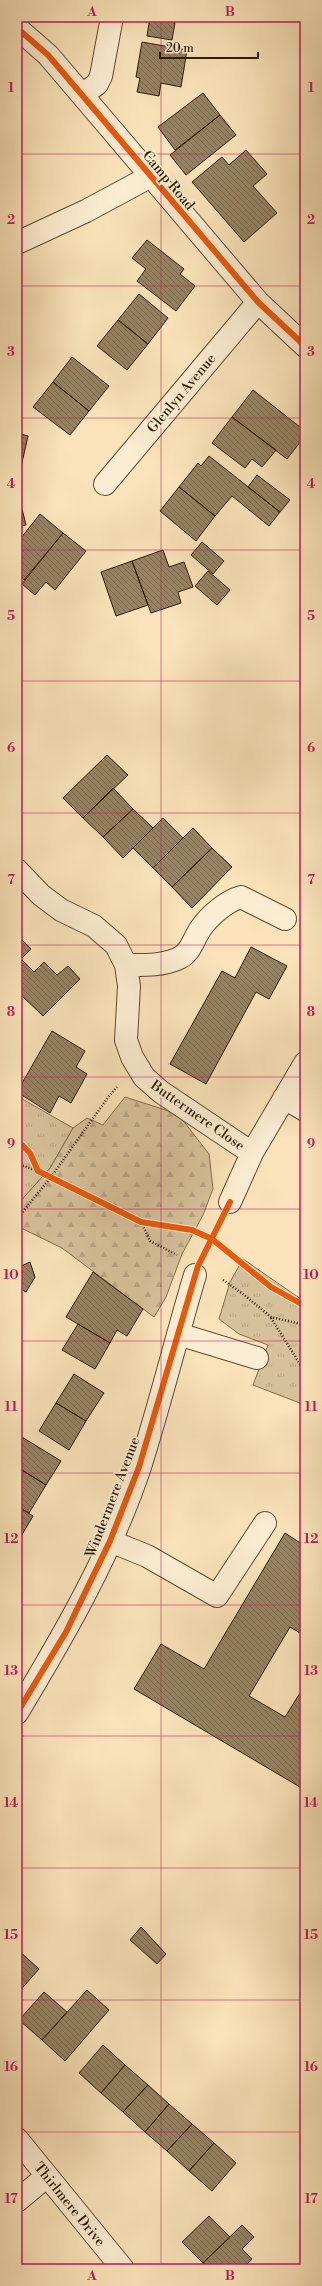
<svg xmlns="http://www.w3.org/2000/svg" width="322" height="2286" viewBox="0 0 322 2286" font-family="'Libre Bodoni',serif">
	<style>
		.forest { fill: url(#forest-firs); stroke: #826e4e }
		.park { fill: url(#park-tufts); stroke: #826e4e }
		.building { fill: url(#building-back-hatch); stroke: #2c1a02 }
		.lines { fill: none; stroke-linecap: round; stroke-linejoin: round }
		.minor-casing { stroke: #604c30; stroke-width: 24 }
		.path { stroke: #2c1a02; stroke-width: 2.5; stroke-dasharray: 1 2; stroke-linecap: butt }
		.minor { stroke: #fcedd2; stroke-width: 22 }
		.cycleway-casing { stroke: #fcedd2; stroke-width: 8 }
		.cycleway { stroke: #e8590c; stroke-width: 6 }
		.grid { fill: none; stroke: #c2185b; stroke-width: 1; stroke-opacity: 0.55 }
		.labels { text-anchor: middle; stroke-width: 3.5; stroke-linejoin: round; paint-order: stroke }
		.street-label { font-size: 14px; fill: #2c1a02; stroke: #fcedd2 }
		.neatline { fill: none; stroke: #c2185b; stroke-width: 1.5 }
		.grid-label { font-size: 13px; text-anchor: middle; font-weight: bold; fill: #c2185b }
	</style>
	<defs>
		<pattern id="forest-firs" width="22" height="20" patternUnits="userSpaceOnUse"><rect width="22" height="20" fill="#d7c19b"/><path d="M5 1l3.5 6h-7zM16 11l3.5 6h-7z" fill="#b9a584"/></pattern>
		<pattern id="park-tufts" width="24" height="20" patternUnits="userSpaceOnUse"><rect width="24" height="20" fill="#d7c19b"/><path d="M3 7l-1-3M5 7V3M7 7l1-3M15 17l-1-3M17 17v-4M19 17l1-3" fill="none" stroke="#b9a584"/></pattern>
		<pattern id="building-back-hatch" width="6" height="6" patternUnits="userSpaceOnUse"><rect width="6" height="6" fill="#978362"/><path d="M-1 5l2 2M0 0l6 6M5-1l2 2" fill="none" stroke="#7b6a4f"/></pattern>
	</defs>
	<rect width="100%" height="100%" fill="#fae3ba"/>
	<filter id="stains"><feTurbulence type="fractalNoise" baseFrequency=".005" numOctaves="4"/><feColorMatrix values="0 0 0 0 .2 0 0 0 0 .09 0 0 0 0 .02 0 0 0 .5 -.17"/></filter>
	<radialGradient id="worn" r=".72"><stop offset=".6" stop-color="#630" stop-opacity="0"/><stop offset="1" stop-color="#630" stop-opacity=".3"/></radialGradient>
	<path class="forest" d="M125 1097 178 1114 209 1154 213 1189 203 1215 182 1254 166 1297 154 1317 62 1248 17 1226V1205L50 1168 73 1128 87 1118 103 1125Z"/>
	<path class="park" d="M17 1096 73 1128 50 1168 17 1205Z
		M243 1259 305 1302V1405L253 1385 268 1345 239 1334 219 1319 230 1282Z"/>
	<path class="building" d="M150 17H176L172 40 147 36Z
		M142 42 187 50 181 87 161 83 159 96 137 92 140 78 136 77Z
		M203 93 220 115 175 150 158 127Z
		M220 115 236 135 186 175 170 155Z
		M246 150 267 174 253 186 277 213 244 242 192 182 222 157 229 165Z
		M147 240 184 269 180 274 195 286 176 311 137 281 146 269 132 258Z
		M139 294 168 318 148 344 118 320Z
		M118 320 148 344 127 370 97 346Z
		M72 357 109 386 89 411 53 382Z
		M53 382 89 411 70 435 33 407Z
		M253 390 305 431V436L287 459 232 417Z
		M232 417 276 450 262 467 252 459 245 468 212 443Z
		M17 433 28 436 21 467 17 466Z
		M209 456 280 512 269 526 232 496 215 516 179 487 198 463 201 466Z
		M17 466 21 467 17 484Z
		M257 475 290 500 280 512 248 487Z
		M179 487 215 516 196 541 160 511Z
		M22 509 26 525 17 527V510Z
		M40 514 63 533 24 580 17 574 19 560 17 543Z
		M63 533 86 551 55 590 46 582 35 595 22 584Z
		M202 542 224 561 213 574 191 555Z
		M163 550 169 567 184 562 193 587 178 592 181 603 151 613 132 561Z
		M132 561 148 605 116 616 101 572Z
		M208 571 230 590 217 605 195 586Z
		M107 755 128 775 83 818 63 798Z
		M113 788 133 809 103 837 83 818Z
		M133 809 153 828 123 858 103 837Z
		M163 818 183 838 153 868 133 848Z
		M193 828 212 848 172 887 153 868Z
		M212 848 232 867 192 908 172 887Z
		M17 935 31 949 21 959 34 972 44 962 57 975 68 966 80 979 43 1016 17 991Z
		M251 947 287 966 269 999 256 992 206 1084 170 1064 222 971 235 978Z
		M52 1031 85 1051 76 1067 87 1074 71 1103 59 1096 50 1113 17 1092Z
		M30 1262 35 1277 26 1292 17 1287V1268Z
		M93 1272 143 1309 127 1336 117 1330 110 1343 66 1317Z
		M78 1324 110 1343 95 1369 62 1350Z
		M74 1374 104 1393 86 1421 56 1403Z
		M56 1403 86 1421 69 1450 39 1431Z
		M17 1434 61 1461 46 1485 17 1467Z
		M17 1467 46 1485 29 1513 17 1506Z
		M17 1506 33 1516 20 1538 17 1537Z
		M285 1533 305 1546V1636L290 1627 249 1696 285 1717 305 1685V1790L134 1689 161 1644 204 1669Z
		M141 1927 166 1954 157 1964 130 1940Z
		M17 1949 39 1969 17 1994Z
		M87 1990 109 2010 65 2061 42 2040Z
		M44 1992 67 2012 42 2040 19 2020Z
		M103 2045 125 2065 101 2093 79 2073Z
		M125 2065 148 2085 123 2112 101 2093Z
		M148 2085 169 2104 145 2132 123 2112Z
		M169 2104 192 2124 167 2151 145 2132Z
		M192 2124 214 2143 189 2171 167 2151Z
		M214 2143 236 2163 212 2191 189 2171Z
		M209 2216 230 2237 203 2263 182 2242Z
		M242 2225 254 2237 242 2249 252 2259 242 2269H209L203 2263Z"/>
	<g class="lines">
		<g class="minor-casing">
			<path id="minor" d="M17 28 48 55 258 302 305 346
				M82 95 97 84 101 76 112 17
				M17 243 86 211 151 176
				M105 484 258 302
				M17 870 41 895 61 910 94 926 116 945 126 965 129 986 126 1040 132 1057 144 1077 161 1092 252 1153
				M126 965C143 965 161 966 177 959 191 954 193 939 201 928 210 915 227 901 241 897L285 919
				M284 1098 305 1110
				M230 1202 252 1153 305 1063
				M178 1334 257 1358
				M110 1541 147 1556 217 1596 265 1523
				M17 1713C64 1635 111 1554 140 1467 160 1404 176 1339 195 1275
				M17 2139 123 2269
				M17 2201 47 2176"/>
		</g>
		<path class="path" d="M17 1164 38 1171
			M17 1219 51 1177 109 1096 117 1087
			M141 1222 150 1241 177 1255
			M223 1280 243 1294 271 1317 305 1325
			M271 1318 305 1372"/>
		<use href="#minor" class="minor"/>
		<g class="cycleway-casing">
			<path id="cycleway" d="M17 28 48 55 258 302 305 346
				M17 1140 30 1153 38 1171 141 1222 192 1230 212 1239 271 1287 305 1306
				M17 1713 66 1632 110 1541 139 1467 198 1266 230 1202"/>
		</g>
		<use href="#cycleway" class="cycleway"/>
	</g>
	<path class="grid" d="M161 17V2269M17 154H305M17 286H305M17 418H305M17 550H305M17 681H305M17 813H305M17 945H305M17 1077H305M17 1209H305M17 1341H305M17 1473H305M17 1605H305M17 1736H305M17 1868H305M17 2000H305M17 2132H305"/>
	<g class="labels">
		<g class="street-label">
			<text transform="translate(169 180) rotate(50)" y="5">Camp Road</text>
			<text transform="translate(181 393) rotate(-50)" y="5">Glenlyn Avenue</text>
			<text transform="translate(198 1115) rotate(35)" y="5">Buttermere Close</text>
			<text transform="translate(112 1497) rotate(-69)" y="5">Windermere Avenue</text>
			<text transform="translate(70 2204) rotate(51)" y="5">Thirlmere Drive</text>
		</g>
	</g>
	<rect width="322" height="2286" fill="none" stroke="#fae3ba" stroke-width="44"/>
	<path d="M160 52v6h98v-6" fill="none" stroke="#2c1a02" stroke-width="2"/>
	<text x="166" y="52" font-size="12" fill="#2c1a02" stroke="#fcedd2" stroke-width="3" paint-order="stroke">20 m</text>
	<rect x="22" y="22" width="278" height="2242" class="neatline"/>
	<g class="grid-label">
		<text x="92" y="16">A</text>
		<text x="230" y="16">B</text>
		<text x="11" y="92">1</text>
		<text x="311" y="92">1</text>
		<text x="11" y="224">2</text>
		<text x="311" y="224">2</text>
		<text x="11" y="356">3</text>
		<text x="311" y="356">3</text>
		<text x="11" y="488">4</text>
		<text x="311" y="488">4</text>
		<text x="11" y="620">5</text>
		<text x="311" y="620">5</text>
		<text x="11" y="752">6</text>
		<text x="311" y="752">6</text>
		<text x="11" y="884">7</text>
		<text x="311" y="884">7</text>
		<text x="11" y="1016">8</text>
		<text x="311" y="1016">8</text>
		<text x="11" y="1148">9</text>
		<text x="311" y="1148">9</text>
		<text x="11" y="1279">10</text>
		<text x="311" y="1279">10</text>
		<text x="11" y="1411">11</text>
		<text x="311" y="1411">11</text>
		<text x="11" y="1543">12</text>
		<text x="311" y="1543">12</text>
		<text x="11" y="1675">13</text>
		<text x="311" y="1675">13</text>
		<text x="11" y="1807">14</text>
		<text x="311" y="1807">14</text>
		<text x="11" y="1939">15</text>
		<text x="311" y="1939">15</text>
		<text x="11" y="2071">16</text>
		<text x="311" y="2071">16</text>
		<text x="11" y="2203">17</text>
		<text x="311" y="2203">17</text>
		<text x="92" y="2280">A</text>
		<text x="230" y="2280">B</text>
	</g>
	<rect width="100%" height="100%" filter="url(#stains)"/>
	<rect width="100%" height="100%" fill="url(#worn)"/>
</svg>
